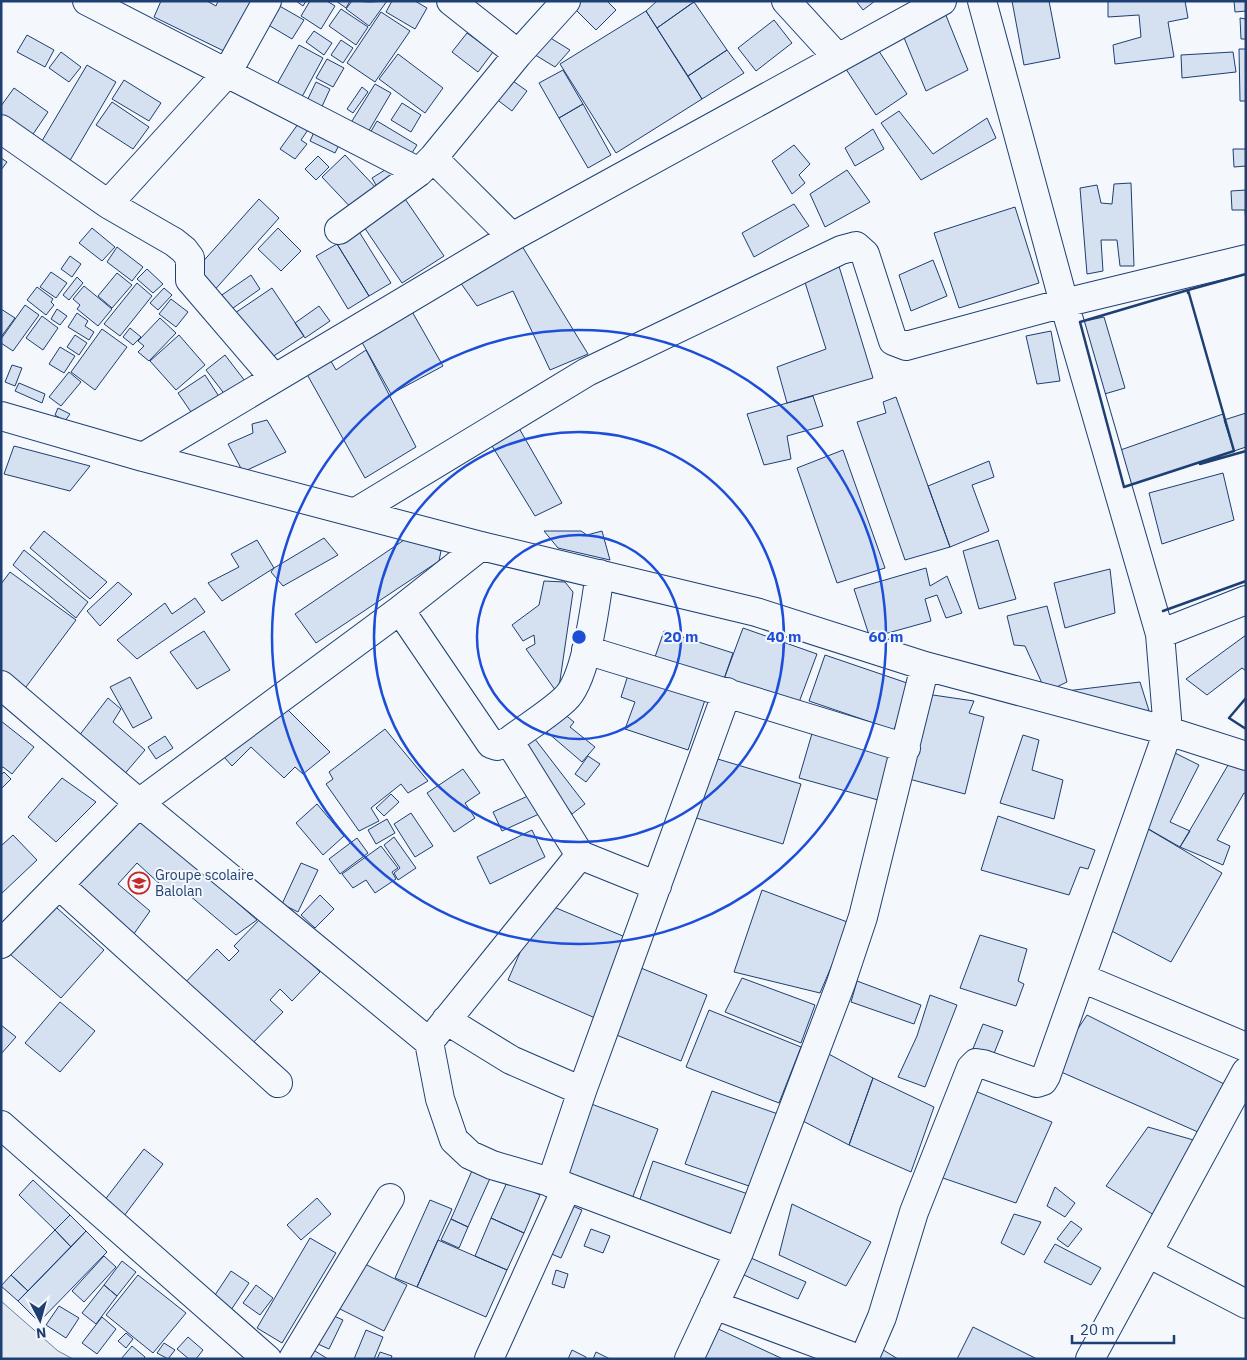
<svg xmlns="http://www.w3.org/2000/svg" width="1247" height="1360" viewBox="0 0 1247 1360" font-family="'IBM Plex Sans',sans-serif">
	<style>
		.green { fill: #e3e9f0; stroke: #687fa3 }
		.building { fill: #d5e0f0; stroke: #1d3f73 }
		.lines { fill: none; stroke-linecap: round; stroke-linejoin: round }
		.minor-casing { stroke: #1d3f73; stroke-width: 30 }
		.minor { stroke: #f4f7fb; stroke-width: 28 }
		.wall { stroke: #1d3f73; stroke-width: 2.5 }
		.ring { fill: none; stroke: #1d4ed8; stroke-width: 2.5 }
		.labels { text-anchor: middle; stroke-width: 4; stroke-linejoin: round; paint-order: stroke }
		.poi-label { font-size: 14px; fill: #1d3f73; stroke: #f4f7fb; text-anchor: start }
		.centre { fill: #1d4ed8; stroke: #f4f7fb; stroke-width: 2.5 }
		.ring-label { font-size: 15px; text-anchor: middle; font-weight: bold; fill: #1d4ed8; stroke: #f4f7fb; stroke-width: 4; stroke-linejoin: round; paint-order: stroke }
	</style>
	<rect width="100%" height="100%" fill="#f4f7fb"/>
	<path class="green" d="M1 1301 58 1351 73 1359H1Z"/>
	<path class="building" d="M161 1H207L216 6 218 1H251L230 54 154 17Z
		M296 1H306L303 6Z
		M310 1H327L335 6 321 29 301 16Z
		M336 1H350L346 8Z
		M352 1 370 2 387 1 369 26 346 9Z
		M392 1H415L427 8 415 29 386 12Z
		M575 1H607L616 10 596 30 571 5Z
		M657 1H695L657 28 646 11Z
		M856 1H875L863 10Z
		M1012 1H1049L1060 58 1024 65Z
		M1108 1H1185L1188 18 1168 22 1174 57 1115 64 1113 45 1141 37 1139 15 1108 17Z
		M1234 1H1246V11L1235 12Z
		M694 2 727 50 688 76 657 28Z
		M276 4 304 20 292 39 265 23Z
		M943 8 968 70 926 91 900 28Z
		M341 9 368 27 356 45 329 26Z
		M646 11 702 99 616 153 560 64Z
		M381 12 410 31 375 82 347 63Z
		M1240 18 1246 19V39H1241Z
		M774 20 792 43 756 71 738 48Z
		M314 31 332 43 324 55 306 42Z
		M467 33 493 52 478 72 452 52Z
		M544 34 570 50 555 67 532 53Z
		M27 35 54 50 45 67 17 52Z
		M341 40 353 48 343 63 331 55Z
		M873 42 907 94 876 115 840 60Z
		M299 45 323 58 297 106 272 93Z
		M1239 49H1246V101H1240Z
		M727 50 744 73 702 99 688 76Z
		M61 52 81 67 69 82 49 68Z
		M1233 52 1236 72 1182 78 1181 55Z
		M398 54 443 88 425 113 379 79Z
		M327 59 344 68 333 87 316 78Z
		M87 65 116 82 65 169 36 151Z
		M563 70 583 104 559 118 539 83Z
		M506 76 527 91 512 111 491 95Z
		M124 80 161 103 149 121 112 99Z
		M316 82 330 89 319 113 304 107Z
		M375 84 391 93 364 139 347 129Z
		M362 87 368 92 353 113 347 109Z
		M14 88 48 112 27 143 1 126V106Z
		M112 102 149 127 133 149 96 125Z
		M402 103 421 115 411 132 391 120Z
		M583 104 611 155 588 168 559 118Z
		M899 111 933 154 987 118 996 138 921 180 881 123Z
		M301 120 310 127 301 140 307 144 295 159 280 149Z
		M377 121 417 145 405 164 366 140Z
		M873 129 884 149 855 166 845 148Z
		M315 130 340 143 335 153 310 141Z
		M794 145 810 164 799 175 805 183 792 194 772 161Z
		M1233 149H1246V166L1234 167Z
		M345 155 379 191 355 212 322 177Z
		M318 156 329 167 316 180 305 169Z
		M1 158 7 162 1 170Z
		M393 165 402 178 380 192 372 178Z
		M847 170 870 202 825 227 810 194Z
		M1131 183 1134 266H1120L1117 240H1101L1103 271 1087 274 1080 188 1097 185 1101 203 1112 204 1114 184Z
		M1246 190V224L1245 210H1232L1231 191Z
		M403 196 444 256 402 283 362 224Z
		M259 199 279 218 211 294 190 276Z
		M794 204 809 226 754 257 742 233Z
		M1015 207 1039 283 959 308 934 233Z
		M92 228 115 247 102 261 79 243Z
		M278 228 301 251 281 271 258 249Z
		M358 230 391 283 369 296 337 244Z
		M337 244 369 296 348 309 316 256Z
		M522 246 588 354 550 370 513 291 477 306 460 282Z
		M117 247 143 267 132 281 107 262Z
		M70 256 81 264 72 277 61 269Z
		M933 260 947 296 911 311 899 275Z
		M838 263 873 378 787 403 777 367 826 349 803 276Z
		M147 269 163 284 153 293 137 279Z
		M51 272 67 283 56 298 40 287Z
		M117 273 132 285 112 308 98 296Z
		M251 275 260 289 226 313 216 299Z
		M77 277 83 283 69 300 63 295Z
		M137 283 152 296 120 336 104 324Z
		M84 286 112 309 98 326 77 309 80 305 73 299Z
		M37 287 53 299 51 302 54 305 46 315 27 300Z
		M164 288 172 295 158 310 150 303Z
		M272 288 304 336 263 363 232 315Z
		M171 299 188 312 176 327 159 314Z
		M25 305 39 315 13 351 1 343V339Z
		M319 306 330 321 305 338 295 323Z
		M410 308 443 366 391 394 359 337Z
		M1 309 15 318 1 337Z
		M57 309 67 316 60 325 51 319Z
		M77 313 88 321 85 326 94 332 89 340 68 327Z
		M42 316 58 328 43 350 26 338Z
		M1104 317 1125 388 1101 395 1080 322Z
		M160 318 176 333 149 361 138 352 144 346 138 341Z
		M130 328 141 337 133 345 123 337Z
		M102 329 127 347 95 390 71 372Z
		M1051 331 1060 381 1037 384 1026 336Z
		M75 335 87 343 79 355 67 347Z
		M179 335 205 365 176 390 150 361Z
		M60 347 75 356 64 373 49 364Z
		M366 350 416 447 365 478 304 369 328 356 336 370Z
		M225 355 245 381 226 396 206 370Z
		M12 365 22 368 15 386 5 382Z
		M69 372 81 382 61 406 49 397Z
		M205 375 220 398 193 415 178 393Z
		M19 383 45 394 42 403 15 391Z
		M813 396 823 426 787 436 791 459 764 465 747 414Z
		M896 397 950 547 905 560 857 422 886 413 883 402Z
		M58 408 70 414 65 421 55 415Z
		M1246 413V447L1234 451 1224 420Z
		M1223 414 1234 451 1124 487 1112 453Z
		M267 420 286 452 243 472 228 444 253 433 252 424Z
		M516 423 562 503 535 516 489 441Z
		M14 446 90 466 70 491 4 474Z
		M843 450 885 568 837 583 797 468Z
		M989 461 994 477 972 485 989 531 950 547 928 486Z
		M1223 473 1234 520 1162 544 1149 493Z
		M44 531 107 582 90 599 30 548Z
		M544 531H581L587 535 602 531 610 560 558 548Z
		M324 538 338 555 283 586 271 572 274 568Z
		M407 538 441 551 439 561 316 643 295 614Z
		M257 540 274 568 222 601 208 583 239 567 231 554Z
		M998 540 1016 599 979 609 963 551Z
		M24 550 88 602 76 618 13 565Z
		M926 568 930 586 947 576 962 613 946 618 937 595 925 599 931 621 870 638 854 589Z
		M1110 569 1115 613 1065 628 1054 583Z
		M10 572 76 620 23 691 1 676V584Z
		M544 581 565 582 573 592 558 694 526 649 535 644 534 635 523 641 512 625 539 605Z
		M118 582 132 594 100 626 87 611Z
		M195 598 205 612 137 659 117 640 165 603 172 614Z
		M1047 606 1067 682 1046 692 1025 646 1014 645 1007 616Z
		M743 628 817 654 798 705 724 679Z
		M204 631 230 670 197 689 170 652Z
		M664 631 733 653 724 679 655 657Z
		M1246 635V671L1242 668 1207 695 1186 679Z
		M825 655 910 684 894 730 809 701Z
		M629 672 706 697 688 750 625 729 635 702 621 697Z
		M130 677 152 718 133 728 110 687Z
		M1140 682 1151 717 1058 692Z
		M926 694 974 701 969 713 984 717 965 794 909 779Z
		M108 698 121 709 113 722 145 750 122 777 75 741Z
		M282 704 330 752 303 774 295 767 284 778 251 747 232 766 217 749Z
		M557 708 574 722 570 727 595 747 582 762 541 727Z
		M1 721 34 747 12 774 3 767 1 768Z
		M385 729 428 781 408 793 401 784 371 808 379 821 359 831 326 784 333 779 329 772Z
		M528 730 585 804 572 814 515 740Z
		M813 730 891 752 878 800 799 778Z
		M1023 735 1039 740 1032 770 1063 780 1054 819 1000 803Z
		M165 736 173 748 156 759 148 747Z
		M1173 752 1199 765 1170 822 1190 831 1180 847 1138 823Z
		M588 756 600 764 586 782 575 774Z
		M711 757 801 784 783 844 693 817Z
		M1231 760 1246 768V794L1244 793 1217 840 1230 846 1223 865 1180 847Z
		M463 769 480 793 465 803 475 818 454 832 427 793Z
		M4 772 11 779 1 789V775Z
		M62 778 96 802 56 842 28 817Z
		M391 794 399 802 384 816 376 808Z
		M530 795 539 814 502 831 493 812Z
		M317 804 344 836 323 855 296 823Z
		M411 813 433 846 415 857 394 824Z
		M998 816 1095 850 1088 869 1080 867 1069 895 981 870Z
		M140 818 257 920 236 935 182 889 175 898 137 863 118 884 150 911 131 938 71 886Z
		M387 819 395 833 376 844 368 830Z
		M1138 823 1222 873 1171 962 1104 927Z
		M532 830 545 857 490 884 477 857Z
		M13 835 37 860 1 894V844L2 845Z
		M394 837 416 868 398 880 394 873 400 868 384 845Z
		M357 838 368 853 340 874 329 859Z
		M381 846 398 868 392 872 396 879 375 893 366 880 353 888 342 874Z
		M301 863 318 870 298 912 282 904Z
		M762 890 850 923 820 993 734 972Z
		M320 895 334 909 315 928 301 915Z
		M48 900 104 950 61 998 4 949Z
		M542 902 637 942 602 1021 508 980Z
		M262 917 320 972 292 1001 280 989 270 1000 283 1012 247 1049 181 987 217 949 229 961 239 951 234 946Z
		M980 935 1027 949 1018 981 1024 984 1016 1006 960 988Z
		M636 966 707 995 681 1061 609 1032Z
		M742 978 815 1005 801 1043 725 1012Z
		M857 981 921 1005 914 1024 851 1002Z
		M930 995 957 1005 925 1087 898 1077 917 1036Z
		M60 1002 95 1031 60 1072 25 1043Z
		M709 1010 801 1047 779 1103 686 1067Z
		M1087 1015 1228 1086 1198 1132 1052 1068Z
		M983 1024 1003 1031 993 1056 972 1051Z
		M1 1025 16 1037 1 1054Z
		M825 1052 873 1078 849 1145 799 1119Z
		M873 1078 934 1107 911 1172 849 1145Z
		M970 1089 1052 1122 1016 1203 937 1176Z
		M712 1091 778 1114 752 1187 685 1164Z
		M586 1102 658 1129 632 1199 558 1178Z
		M1148 1127 1197 1141 1154 1215 1106 1186Z
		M144 1149 163 1164 124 1216 104 1201Z
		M653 1161 748 1194 732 1240 639 1202Z
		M474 1166 492 1174 468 1227 451 1219Z
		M33 1180 70 1215 55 1230 19 1195Z
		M508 1180 540 1195 524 1233 491 1218Z
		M1055 1187 1075 1203 1065 1217 1047 1206Z
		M317 1198 331 1214 301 1240 287 1225Z
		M430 1200 452 1209 417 1287 395 1278Z
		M568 1204 582 1210 561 1258 547 1252Z
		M792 1204 871 1242 846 1286 779 1255Z
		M1014 1214 1041 1222 1024 1255 1001 1243Z
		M70 1215 86 1231 71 1247 55 1230Z
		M491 1218 524 1233 507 1270 475 1256Z
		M451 1219 468 1227 459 1248 441 1240Z
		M1071 1221 1082 1229 1068 1247 1057 1239Z
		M591 1229 610 1236 603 1253 584 1246Z
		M55 1230 71 1247 28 1291 11 1275Z
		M86 1231 107 1252 39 1322 18 1301Z
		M310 1238 336 1253 282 1343 257 1328Z
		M438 1240 507 1270 486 1317 417 1287Z
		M1055 1244 1101 1268 1091 1285 1044 1262Z
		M744 1255 806 1282 798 1299 735 1271Z
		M104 1256 116 1267 84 1302 72 1291Z
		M355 1259 407 1285 384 1331 332 1305Z
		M122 1261 136 1272 117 1296 104 1285Z
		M556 1270 568 1274 564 1288 552 1284Z
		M231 1271 249 1283 231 1310 213 1298Z
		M11 1275 28 1291 18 1301 1 1286Z
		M138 1275 186 1313 153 1353 106 1315Z
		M104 1285 117 1296 96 1324 82 1313Z
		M256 1285 273 1298 260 1315 243 1303Z
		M59 1306 79 1318 66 1338 46 1325Z
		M325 1312 343 1320 329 1349 311 1341Z
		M102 1317 116 1329 97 1354 82 1343Z
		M714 1327 783 1359H701Z
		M973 1327 1037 1359H957Z
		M366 1330 383 1337 374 1359H354Z
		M126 1333 133 1339 126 1348 118 1341Z
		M188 1337 203 1350 196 1359H189L177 1349Z
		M164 1343 175 1350 168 1359 157 1353Z
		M132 1346 145 1357 144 1359H121Z
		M307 1346 328 1359H299Z
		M880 1348 898 1359H875Z
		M572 1350 586 1357V1359H568Z
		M380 1352 392 1356 391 1359H377Z
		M596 1352 610 1359H593Z"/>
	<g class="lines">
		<g class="minor-casing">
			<path id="minor" d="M87 1 419 172
				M451 1 518 54
				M786 1 838 58
				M1 129 108 204 174 242 184 250 190 258V280L274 378
				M433 158 512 237
				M108 204 227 73 267 1
				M339 230 419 172 433 158 518 54 566 1
				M1 416 143 457 481 546 756 612 925 666
				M143 457 512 237 942 1
				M356 512 587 372 841 250 856 246 865 254 893 341 906 346 1064 303 1246 259
				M400 610 491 744 497 746 509 741 580 855 657 886
				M1160 634 1246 600
				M586 650 906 748
				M1 685 139 803 429 1042 580 855
				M509 741C527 727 548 715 565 699 587 679 595 604 600 574
				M59 885 278 1083
				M1 944 139 803 400 610 481 546
				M1082 978 1246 1047
				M446 1020 511 1060 582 1091
				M429 1042 440 1099 454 1140 470 1155 492 1165 567 1187 739 1252
				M1 1125 267 1359
				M551 1183 582 1091 727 692
				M1148 1253 1246 1304
				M714 1305 859 1359
				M293 1359 390 1198
				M489 1359 567 1187
				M689 1359 739 1252 841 983 863 917 925 666 1168 731 1246 756
				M864 1359 882 1317 914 1212 971 1068 976 1063 983 1064 1037 1083 1043 1081 1046 1076 1168 731 1160 634 1064 303 982 1
				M1090 1359 1246 1072"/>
		</g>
		<use href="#minor" class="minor"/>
		<path class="wall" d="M1188 290 1234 451 1124 487 1080 322Z
			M1188 293V290L1246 274
			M1200 464 1246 451
			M1163 611 1246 581
			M1246 698 1229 718 1246 729"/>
	</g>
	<g class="ring">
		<circle cx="579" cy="637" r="102"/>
		<circle cx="579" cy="637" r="205"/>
		<circle cx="579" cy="637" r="307"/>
	</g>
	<defs>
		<g id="school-ring" transform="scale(1.125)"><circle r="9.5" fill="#f4f7fb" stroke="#c62828" stroke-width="1.5"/><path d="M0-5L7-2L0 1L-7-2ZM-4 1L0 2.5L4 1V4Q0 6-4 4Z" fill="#c62828"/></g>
	</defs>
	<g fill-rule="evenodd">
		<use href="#school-ring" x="139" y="883"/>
	</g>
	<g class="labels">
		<g class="poi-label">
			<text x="155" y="880">Groupe scolaire<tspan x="155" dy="16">Balolan</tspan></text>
		</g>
	</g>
	<circle cx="579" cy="637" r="8" class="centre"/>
	<g class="ring-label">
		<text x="681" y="642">20 m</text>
		<text x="784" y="642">40 m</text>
		<text x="886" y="642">60 m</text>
	</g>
	<rect width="1247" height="1360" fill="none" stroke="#1d3f73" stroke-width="5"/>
	<g transform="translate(40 1320) rotate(174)" stroke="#f4f7fb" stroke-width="4" paint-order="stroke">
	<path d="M0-4L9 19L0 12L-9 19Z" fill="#1d3f73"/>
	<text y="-8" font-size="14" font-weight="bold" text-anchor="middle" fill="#1d3f73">N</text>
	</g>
	<path d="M1072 1335v8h102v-8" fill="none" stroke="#1d3f73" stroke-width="2.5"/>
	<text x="1080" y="1335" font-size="15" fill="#1d3f73" stroke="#f4f7fb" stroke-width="4" paint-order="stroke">20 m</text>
</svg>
